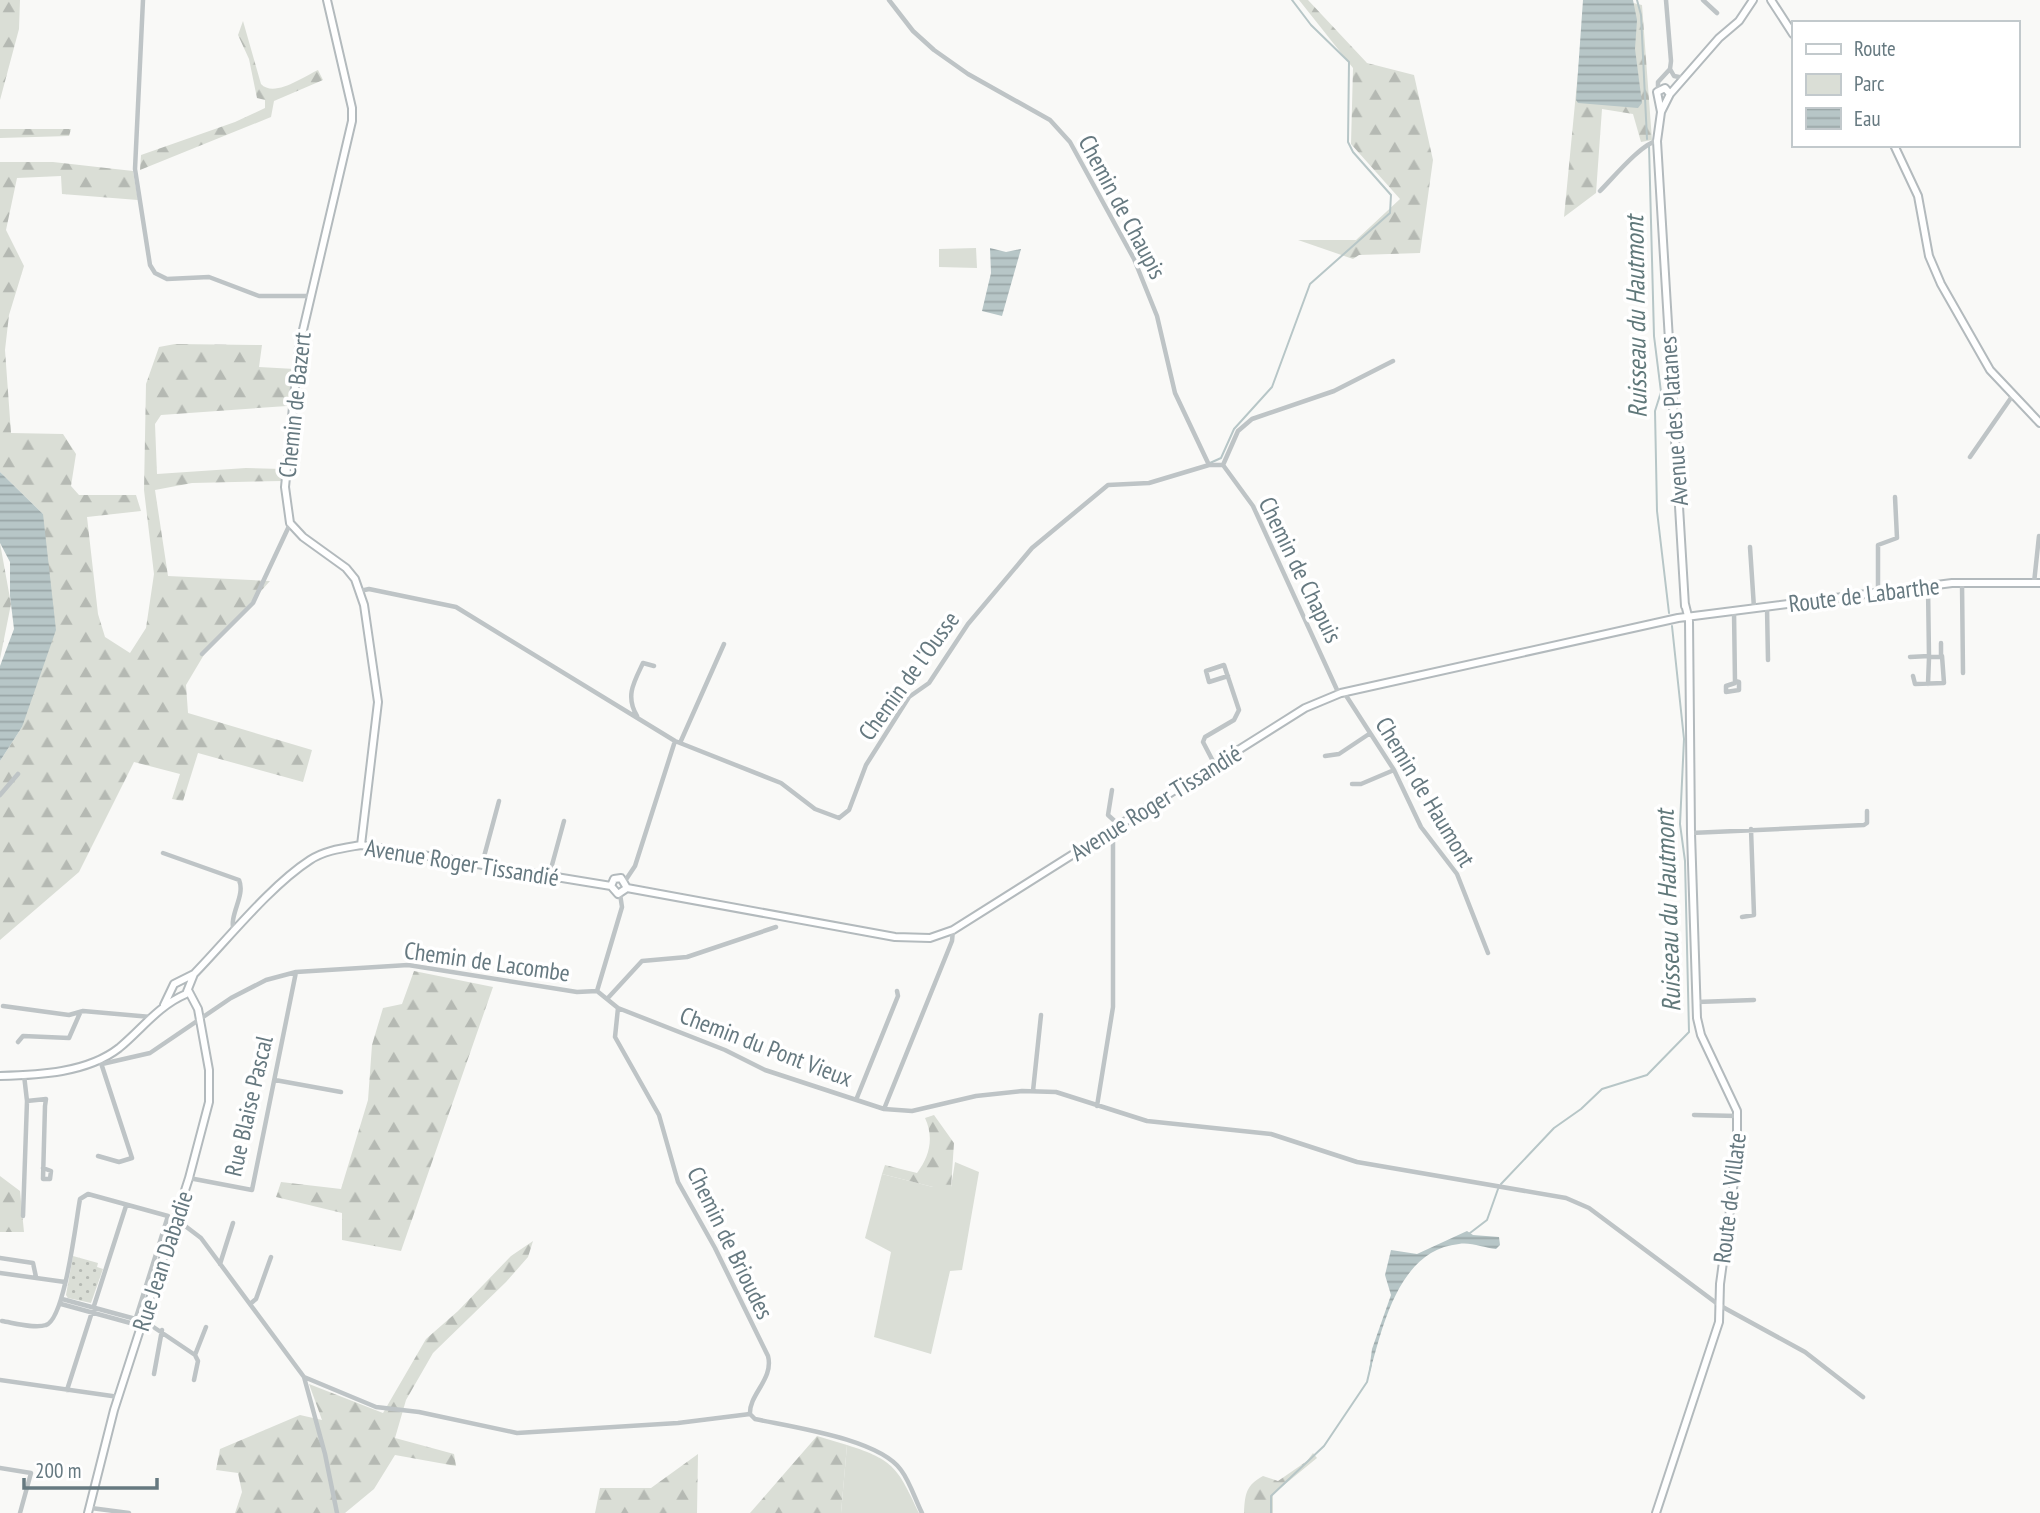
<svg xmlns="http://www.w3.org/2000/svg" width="2040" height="1513" viewBox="0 0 2040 1513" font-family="'PT Sans Narrow',sans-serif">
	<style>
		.green { fill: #daded6 }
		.forest { fill: url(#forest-firs) }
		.park { fill: url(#park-dots) }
		.water { fill: url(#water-rules) }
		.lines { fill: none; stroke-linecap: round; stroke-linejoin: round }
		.stream { stroke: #b7c6c7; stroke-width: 2 }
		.secondary-casing { stroke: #b3babd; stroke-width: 10 }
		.street { stroke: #bec4c6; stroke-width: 4.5 }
		.secondary { stroke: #fff; stroke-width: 6 }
		.labels { text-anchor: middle; stroke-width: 7; stroke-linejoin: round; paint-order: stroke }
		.street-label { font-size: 24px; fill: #667980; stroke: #fff }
		.water-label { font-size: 26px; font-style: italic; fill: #60787a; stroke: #fff }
	</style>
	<defs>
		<pattern id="forest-firs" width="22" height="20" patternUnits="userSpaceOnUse" patternTransform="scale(1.75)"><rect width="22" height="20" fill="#daded6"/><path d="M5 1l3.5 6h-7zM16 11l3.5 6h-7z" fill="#b5b9b3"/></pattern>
		<pattern id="park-dots" width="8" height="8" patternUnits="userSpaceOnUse" patternTransform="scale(1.75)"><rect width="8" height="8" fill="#daded6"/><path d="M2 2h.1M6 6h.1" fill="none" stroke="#b5b9b3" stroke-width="1.8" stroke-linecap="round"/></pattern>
		<pattern id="water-rules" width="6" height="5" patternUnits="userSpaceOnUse" patternTransform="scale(1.75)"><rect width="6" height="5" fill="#b7c6c7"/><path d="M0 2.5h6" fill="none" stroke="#99a6a7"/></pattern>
	</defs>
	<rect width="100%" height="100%" fill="#f9f9f7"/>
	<path class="green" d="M976 248 977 268 939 267V249Z
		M955 1162 979 1172 962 1270 950 1271 931 1354 874 1337 891 1252 865 1238 882 1174 933 1187H951Z
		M847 1445C895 1460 898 1469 919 1513H841Z"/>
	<path class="forest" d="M0 0H20L19 29 0 100Z
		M1299 0H1308L1367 63 1414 75 1433 160 1420 253 1359 255 1353 259 1298 240H1356L1400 199 1351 144 1353 68Z
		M1585 0H1620L1642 5 1652 140 1641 142 1633 114 1602 109 1596 193 1564 217Z
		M243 21 261 84C274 98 303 77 318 70L323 80 274 101 271 117 140 170 141 155 235 122 265 108V100L257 98 249 59 238 35Z
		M0 129H71L69 136 0 138Z
		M0 162H53L133 171 138 200 62 194 61 176 17 178 6 230 24 266 9 315 5 350 11 433 63 434 76 454 71 486 79 495H136L141 511 87 517 98 614 105 637 130 653 146 628 154 574 144 490 146 384 159 347 175 344 262 345 259 367 295 369 287 406 161 415 155 424 157 474 246 468 282 469V481L192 483 155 490 168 576 270 581 205 653 186 685 188 713 312 750 303 782 198 753 183 801 172 799 180 774 134 762 79 872 0 940V761L22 727 43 514 0 472Z
		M0 543 11 604 0 659Z
		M414 971 493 987 401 1251 342 1240V1213L276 1197 281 1182 341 1189 368 1100 372 1045 383 1008 402 1004Z
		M934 1115 954 1143 951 1188 933 1187 882 1174 885 1165 917 1173C930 1156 934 1137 925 1118Z
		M0 1176 20 1191 24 1232H0Z
		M533 1241 528 1257 506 1282 433 1353 406 1400 395 1438 454 1454 456 1466 395 1455 374 1489 345 1513H235L242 1492 238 1473 216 1470 220 1449 300 1415 322 1420 309 1384 383 1413 426 1339 458 1311 511 1256Z
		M817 1436 847 1445 841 1513H750Z
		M1313 1453 1317 1458 1273 1494V1513H1244C1245 1494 1246 1485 1263 1476L1278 1481 1307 1461Z
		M698 1454 697 1513H595L600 1488H651Z"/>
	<path class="park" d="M73 1256 98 1263 97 1267 103 1269 91 1303 68 1298 66 1295Z"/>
	<path class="water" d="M1583 0H1633L1637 20 1635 49 1642 103 1638 108 1578 103 1576 100Z
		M990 248 1006 252 1021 249 1002 316 982 311 991 273Z
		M0 472 43 514 56 630 22 727 0 761V666L14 629 10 596V562L0 543Z
		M1467 1231 1473 1235 1499 1237 1500 1245 1496 1249C1484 1248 1471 1242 1459 1244 1397 1250 1382 1330 1368 1379L1372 1349 1391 1295 1385 1275 1391 1250 1417 1254Z"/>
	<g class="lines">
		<path class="stream" d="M1637 0 1641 15 1647 139
			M1649 145 1654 336 1661 392 1655 411 1657 511 1669 613
			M1210 463 1221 458 1234 429 1272 387 1310 284 1390 213 1391 195 1353 152 1348 142 1349 62 1311 25 1292 0
			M1501 1184 1554 1128 1581 1109 1602 1089 1647 1075 1689 1032 1685 861 1680 824 1684 739 1672 626
			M1470 1233 1487 1220 1498 1189
			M1271 1513V1496L1324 1446 1367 1382 1371 1365"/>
		<g class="secondary-casing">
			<path id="secondary" d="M327 0 352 108V121L299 347 285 487 290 523 303 537 346 568 355 579 364 605 378 702 361 845
				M1771 0 1793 34
				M1661 112 1657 92 1665 88 1670 94
				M1894 145 1918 196 1929 256 1941 284 1990 370 2040 423
				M1685 606 1657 141 1661 112 1670 94 1719 38 1739 21 1753 0
				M611 886 614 879 621 878 627 888
				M611 886 618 894 627 888
				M627 888 895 937 930 938 953 930 1305 708 1341 693 1678 618 1952 583H2040
				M164 1005 174 984 194 974C228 939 270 886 310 860 325 850 344 848 361 845L611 886
				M0 1076C39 1075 87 1073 119 1048 142 1029 158 1006 186 994L194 974
				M88 1513 114 1410 189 1178 209 1102V1070L198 1009 188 990
				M1656 1513 1719 1322 1720 1284 1737 1159V1111L1701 1035 1697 1018 1691 833 1689 620 1685 604"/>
		</g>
		<path class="street" d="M143 0 135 169 150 265 155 273 167 279 209 277 259 296H310
			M889 0 913 31 934 50 968 74 1050 120 1070 142 1134 259 1157 316 1175 393 1209 465
			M1703 0 1717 13
			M1670 69 1674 76 1684 78
			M1658 91V82L1670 69 1671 61 1666 0
			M1600 191C1613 178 1642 143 1657 141
			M1970 457 2013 395
			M1223 465 1253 506 1338 692 1345 694 1394 770 1421 827 1457 874 1488 953
			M1223 465 1238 431 1252 419 1334 391 1393 361
			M1750 547 1754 608
			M1962 583 1963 673
			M2034 583 2039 536
			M1928 586 1929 657H1941V643
			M360 591 369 589 456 607 675 741 781 783 815 809 839 818 849 810 866 765 909 697 929 683 968 624 1032 548 1108 485 1149 483 1209 465H1223
			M1878 593V545L1897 538 1895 497
			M1767 607 1768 660
			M1734 611 1735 683 1726 686V692L1739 690V682L1735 681
			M202 654 253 603 290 524
			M1910 657 1929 656
			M1913 676 1915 684 1944 683 1942 656
			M1928 684 1929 658
			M637 716C625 696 634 682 643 663L654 666
			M680 743 724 644
			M1325 756 1339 754 1369 734
			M1215 765 1203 742 1205 737 1234 720 1239 710 1224 665 1206 671 1209 682 1228 676
			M1352 784H1361L1394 770
			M1112 790 1108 815 1119 825
			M0 795 18 774
			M1691 833 1864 825 1867 823V811
			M163 853 239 880C246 896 228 915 234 932
			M482 864 499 801
			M549 876 564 821
			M625 881 635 866 675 741
			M620 894 622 907 597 991 618 1008 615 1037 659 1115 678 1182 715 1248 768 1356C774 1379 749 1394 750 1414L755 1419C792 1427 879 1439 901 1470 910 1482 915 1499 922 1513
			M1742 917 1754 915 1751 829
			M607 999 642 961 687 957 776 927
			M1697 1002 1754 1000
			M3 1006 69 1015 83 1011 151 1017
			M618 1008 725 1050 765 1070 884 1109 912 1111 976 1096 1022 1091 1056 1092 1147 1121 1271 1134 1357 1162 1566 1198 1589 1208 1719 1305 1805 1352 1863 1397
			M18 1042 23 1036 69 1038 80 1013
			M102 1064 150 1053 231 998 266 980 296 972 408 965 577 992 597 991
			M275 1080 341 1092
			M1033 1091 1041 1015
			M856 1100 898 996 897 991
			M27 1101 46 1099 45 1106 43 1179H50L51 1171 43 1168
			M1097 1106 1113 1007V837L1111 832
			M884 1109 952 941 953 930
			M1694 1115 1737 1116
			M98 1156 119 1162 132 1158 101 1063
			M189 1178 252 1190 296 972
			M23 1216 27 1101 24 1075
			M176 1219 201 1238 304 1377 376 1407 419 1412 517 1433 678 1423 750 1414
			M0 1258 33 1263 36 1277
			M220 1264 233 1223
			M0 1273 65 1282
			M62 1299 143 1321
			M61 1304 134 1324
			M250 1304 256 1299 271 1257
			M143 1320 195 1355 198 1361 194 1380
			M2 1321C14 1323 35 1329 46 1325 65 1319 76 1220 80 1199L88 1194 168 1216 134 1324
			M195 1355 206 1327
			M154 1374 162 1330
			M304 1377 325 1454 337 1513
			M0 1380 119 1397
			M67 1390 126 1206
			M0 1468 31 1473 20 1513
			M91 1508 129 1513"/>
		<use href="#secondary" class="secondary"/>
	</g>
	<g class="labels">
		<g class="street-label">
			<text transform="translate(1122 207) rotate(62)" y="8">Chemin de Chaupis</text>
			<text transform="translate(295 405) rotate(-84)" y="8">Chemin de Bazert</text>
			<text transform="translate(1674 421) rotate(-94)" y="8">Avenue des Platanes</text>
			<text transform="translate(1300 570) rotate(64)" y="8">Chemin de Chapuis</text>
			<text transform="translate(1864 595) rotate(-7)" y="8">Route de Labarthe</text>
			<text transform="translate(909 676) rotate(-54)" y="8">Chemin de l'Ousse</text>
			<text transform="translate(1425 792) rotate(59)" y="8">Chemin de Haumont</text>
			<text transform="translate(1156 803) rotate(-32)" y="8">Avenue Roger Tissandié</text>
			<text transform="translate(462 863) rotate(9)" y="8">Avenue Roger Tissandié</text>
			<text transform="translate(487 962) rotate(8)" y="8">Chemin de Lacombe</text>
			<text transform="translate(766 1047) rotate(21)" y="8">Chemin du Pont Vieux</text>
			<text transform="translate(249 1106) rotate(-77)" y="8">Rue Blaise Pascal</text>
			<text transform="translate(1730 1198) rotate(-83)" y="8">Route de Villate</text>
			<text transform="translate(730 1243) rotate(64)" y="8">Chemin de Brioudes</text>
			<text transform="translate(163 1261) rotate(-72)" y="8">Rue Jean Dabadie</text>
		</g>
		<g class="water-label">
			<text transform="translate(1636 317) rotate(-91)" y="9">Ruisseau du Hautmont</text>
			<text transform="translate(1668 911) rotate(-92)" y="9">Ruisseau du Hautmont</text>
		</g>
	</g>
	<rect x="1792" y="21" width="228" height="126" fill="#ffffff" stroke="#c2c9cc" stroke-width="2"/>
	<rect x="1806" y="44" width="35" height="10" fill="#ffffff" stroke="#c2c9cc" stroke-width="2"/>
	<text x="1854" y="56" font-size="21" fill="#667980">Route</text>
	<rect x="1806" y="74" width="35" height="21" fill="#daded6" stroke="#c2c9cc" stroke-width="2"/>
	<text x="1854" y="91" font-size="21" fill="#667980">Parc</text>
	<rect x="1806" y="108" width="35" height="21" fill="url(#water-rules)" stroke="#c2c9cc" stroke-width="2"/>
	<text x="1854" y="126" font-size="21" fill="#667980">Eau</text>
	<path d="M24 1478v10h133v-10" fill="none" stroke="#667980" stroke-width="3.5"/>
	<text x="35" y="1478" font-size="21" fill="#667980" stroke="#ffffff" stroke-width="5" paint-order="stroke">200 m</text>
</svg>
